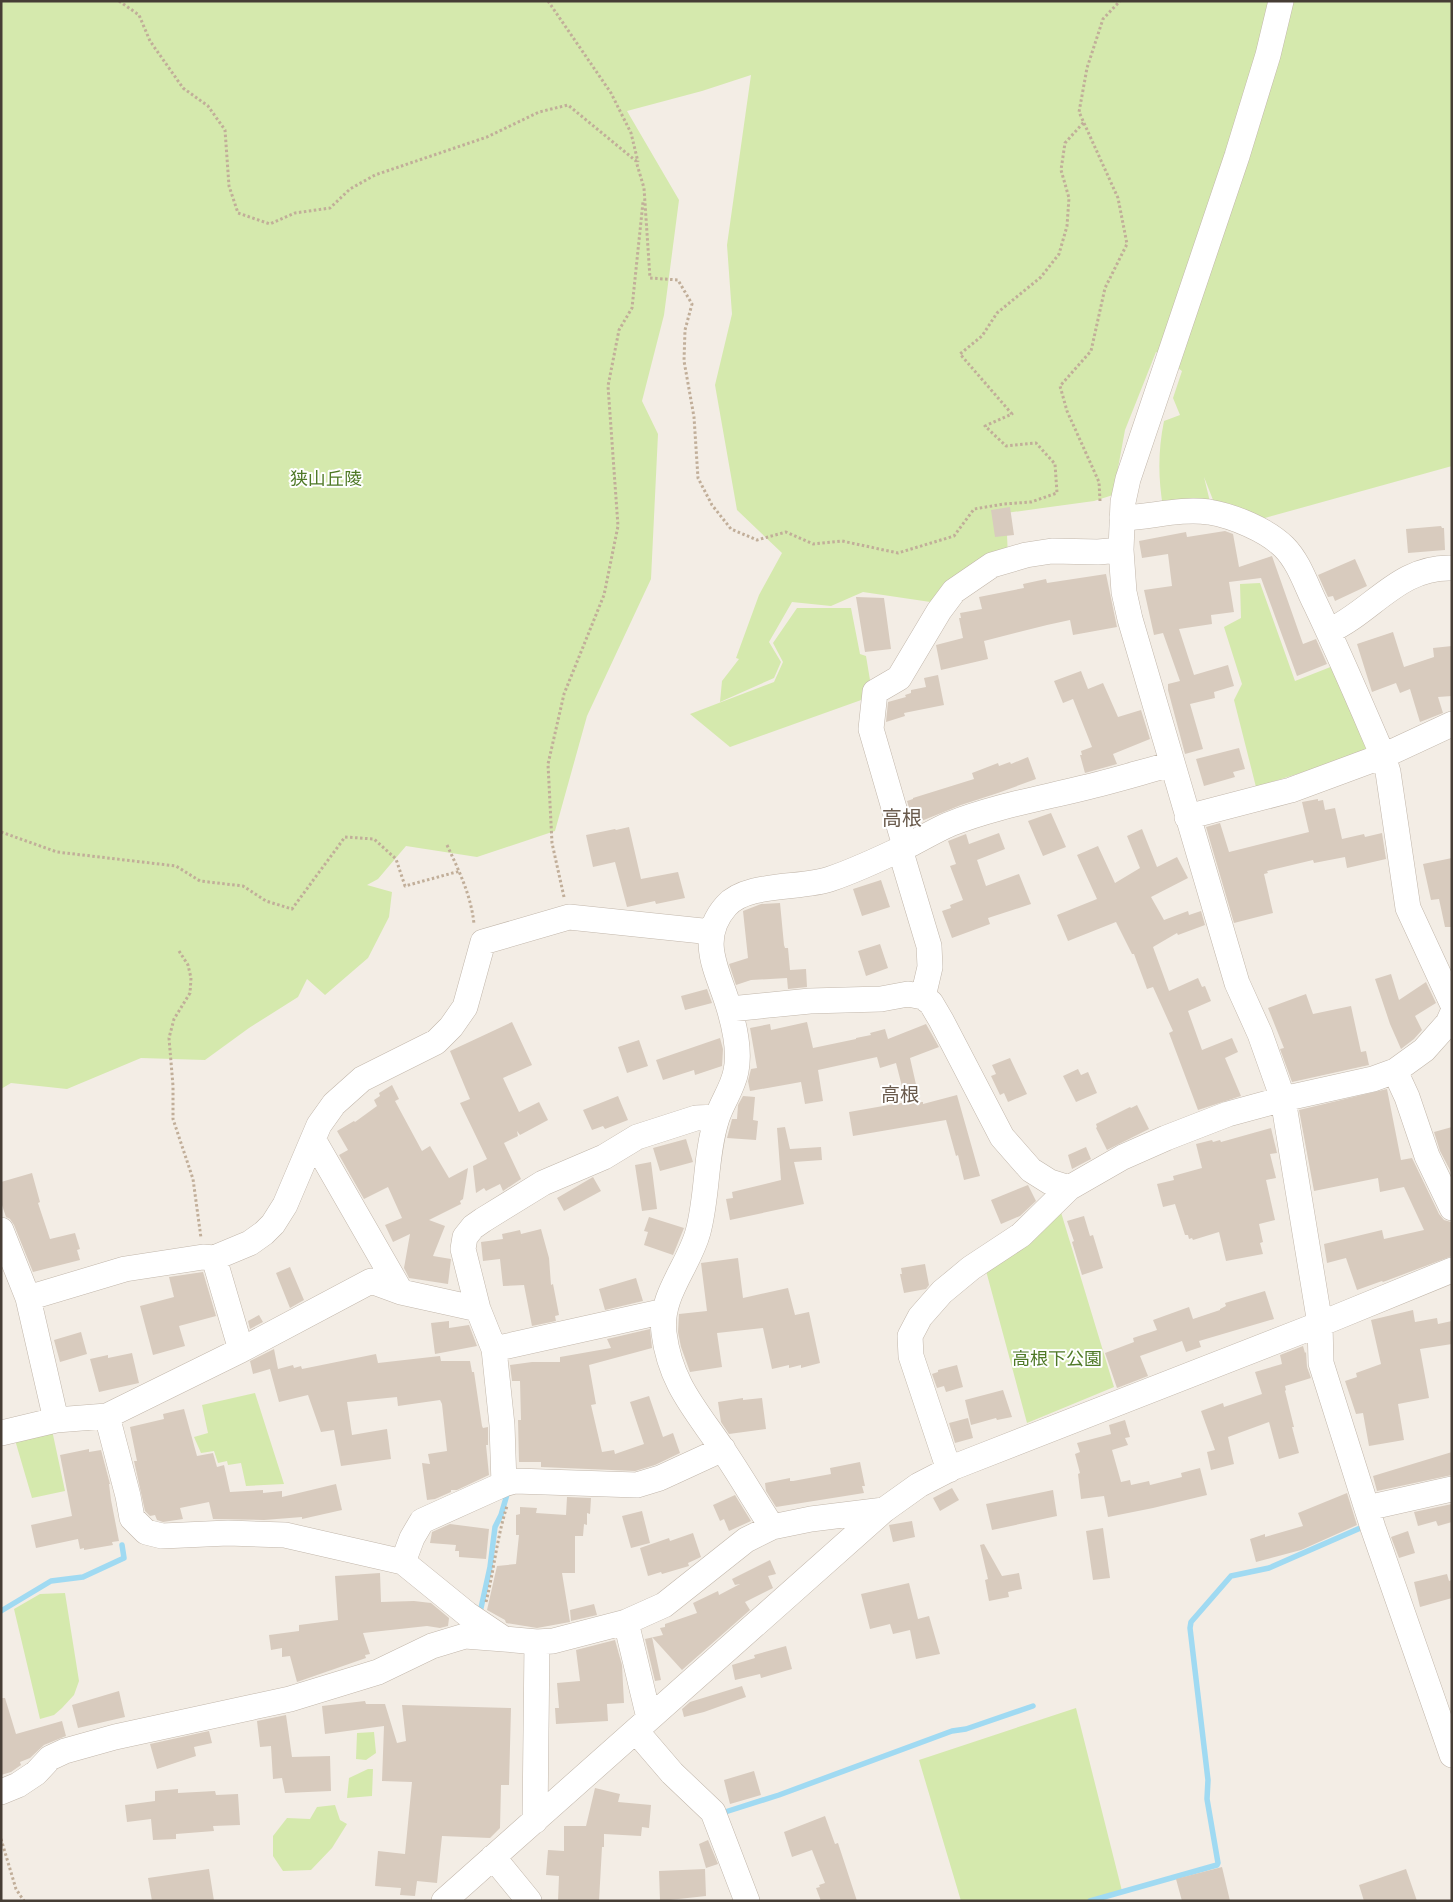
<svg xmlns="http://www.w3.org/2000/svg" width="1453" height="1902" viewBox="0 0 1453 1902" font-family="'Golos Text','Noto Sans JP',sans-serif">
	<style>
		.green { fill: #d5e9ad }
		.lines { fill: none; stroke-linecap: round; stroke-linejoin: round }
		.stream { stroke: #a0daf2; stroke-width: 5.5 }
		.building { fill: #d8cbbe }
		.minor-casing { stroke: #c2b7ab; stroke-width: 26 }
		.path { stroke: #c1ae99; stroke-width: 3; stroke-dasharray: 2.5 2.5; stroke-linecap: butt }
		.minor { stroke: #fff; stroke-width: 25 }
		.labels { text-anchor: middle; stroke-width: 4; stroke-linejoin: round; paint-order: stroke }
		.park-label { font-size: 18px; fill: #4f7927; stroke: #fff }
		.neighbourhood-label { font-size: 19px; fill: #695a4c; stroke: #fff }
		.quarter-label { font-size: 20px; fill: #695a4c; stroke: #fff }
	</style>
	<rect width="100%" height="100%" fill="#f3ede5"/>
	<path class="green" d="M1 1H1452V466L1254 521 1215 505 1204 477 1211 506 1163 507C1158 477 1158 451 1164 421L1180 415 1173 398 1182 371 1156 352 1125 430 1113 495 1094 501 1006 513 1008 557 944 604 863 592 831 606 792 602 769 642 781 662 774 678 720 702 722 681 739 659 736 658 759 595 782 553 737 510 715 385 732 314 727 245 751 75 702 91 627 111 679 200 664 315 642 401 658 434 651 579 587 716 555 831 477 857 406 846 378 879 367 885 392 892 389 917 368 958 325 995 307 979 298 997 249 1028 205 1060 141 1058 67 1089 11 1083 1 1089Z
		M1260 583 1295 681 1333 666 1373 750 1256 787 1234 700 1242 684 1224 627 1241 618 1240 584Z
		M797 608H851L860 654 866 656 870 680 864 699 730 747 690 714 774 682 783 662 773 643Z
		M1060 1209 1114 1387 1027 1423 985 1267Z
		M255 1393 284 1484 246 1486 241 1463 228 1465 227 1461 218 1463 214 1451 201 1453 194 1437 208 1433 202 1405Z
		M52 1430 65 1491 32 1498 15 1440Z
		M65 1593 79 1681 74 1695 62 1708 54 1715 40 1719 14 1609 40 1594Z
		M1076 1708 1122 1891 1086 1901H961L919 1760Z
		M374 1732 376 1753 366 1760 356 1759 357 1733Z
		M368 1769H373L372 1796 347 1798 349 1778Z
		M335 1805 340 1820 347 1824 332 1848 311 1870 283 1871 273 1856V1836L287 1818 310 1819 317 1807Z"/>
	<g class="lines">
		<path class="stream" d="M481 1608 490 1567 495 1527 501 1515 508 1491
			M1 1611 51 1581 83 1577 124 1558 122 1545
			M722 1813 779 1795 952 1731 966 1729 1033 1706
			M1090 1901 1217 1865 1218 1863 1207 1799 1208 1780 1190 1628 1191 1622 1231 1576 1269 1568 1365 1526"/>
	</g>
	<path class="building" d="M1010 507 1014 535 995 537 991 510Z
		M1441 526 1442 528H1444L1445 550 1408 553 1406 529Z
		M1225 531 1233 534 1239 567 1272 556 1303 644 1316 639 1327 664 1297 676 1261 578 1229 582 1234 612 1211 615 1212 624 1179 629 1194 675 1228 665 1234 686 1214 692 1215 698 1190 704 1203 749 1185 754 1168 690V684L1180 681 1163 633 1154 635 1144 590 1172 586 1168 554 1142 558 1139 541 1186 532 1187 537Z
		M1355 559 1367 586 1335 601 1333 596 1328 597 1318 575Z
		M1106 574 1117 627 1073 635 1070 620 1047 625 984 641 988 659 941 670 936 645 963 638 959 618H961L960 613 982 609 979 597 1024 588 1023 584 1046 579 1047 583Z
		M856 597 884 598 891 649 865 652Z
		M1393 632 1404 667 1434 657 1433 648 1452 646V696L1438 697 1443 713 1420 722 1410 689 1400 693 1396 683 1372 692 1357 644Z
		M1081 671 1088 689 1103 683 1118 717 1141 710 1150 739 1113 754 1117 764 1085 773 1080 755H1082L1081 751 1092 747 1073 699 1063 703 1054 681Z
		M938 675 944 705 904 713 905 716 886 722 888 702 906 697 905 695 911 693V690L926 687 924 678Z
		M1239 748 1245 769 1233 772 1235 777 1204 786 1196 759Z
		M1028 757 1036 779 998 793 961 805 914 824 907 801 913 799V798L974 779 972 773 998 763 999 766 1010 762 1011 764Z
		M1318 799V801L1323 800 1325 810 1335 808 1342 839 1364 834 1365 837 1382 833 1386 859 1347 868 1345 857 1314 863 1313 860 1267 871 1268 873 1264 874 1273 913 1234 923 1206 827 1220 823 1229 852 1309 832 1302 802Z
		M1051 813 1066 847 1043 856 1028 821Z
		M629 827 641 879 678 872 685 898 656 904 655 901 627 907 615 862 593 867 586 835 615 829 616 830Z
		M1142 829 1157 867 1177 857 1188 878 1151 897 1164 920 1188 911 1189 915 1201 911 1205 925 1178 935 1177 933 1153 947 1169 991 1198 978 1202 987 1205 986 1211 1001 1188 1011 1202 1050 1232 1038 1238 1052 1225 1058 1241 1096 1198 1110 1169 1033 1173 1031 1153 987 1147 989 1134 954H1132L1116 922 1068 941 1057 915 1097 899 1077 855 1098 846 1115 883 1140 868 1127 836Z
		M999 833 1005 849 977 860 986 886 1019 874 1031 904 988 918 990 924 952 938 942 911 951 908 950 905 963 900 950 866 956 864 948 841 966 834 969 844Z
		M1452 858V927H1445L1439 899 1431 900 1423 864Z
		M881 880 890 907 862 916 853 889Z
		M780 903 784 945 785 948H788L790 970 806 969 807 987 788 989 787 978 751 980 736 985 729 964 748 958 743 911 761 904Z
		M880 944 888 968 866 976 858 951Z
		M1391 974 1399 1000 1426 982 1436 1003 1415 1016 1422 1030 1414 1039 1401 1049 1390 1024 1375 979Z
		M707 989 712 1003 685 1010 681 996Z
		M1306 994 1313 1014 1351 1006 1361 1052 1366 1051 1369 1065 1292 1082 1280 1049 1284 1048 1268 1008Z
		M512 1022 532 1065 503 1078 519 1112 539 1102 548 1120 520 1135 517 1131 518 1136 504 1143 521 1179 503 1191 500 1184 486 1191 484 1188 476 1193 473 1166 487 1159 460 1103 470 1099 450 1051Z
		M807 1022 813 1048 856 1039V1038L871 1035 870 1033 885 1029 888 1039 926 1024 939 1047 910 1058 920 1102H923V1104L957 1095 980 1176 964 1180 958 1155 956 1156 946 1120 853 1136 849 1112 906 1102 896 1063 880 1068 877 1057 818 1070 823 1101 805 1104 801 1082 750 1091 748 1081 751 1069 757 1068 750 1028 770 1024 771 1030Z
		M720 1038 723 1049 722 1066 695 1075 694 1070 663 1080 656 1060Z
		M639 1040 648 1066 627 1073 618 1047Z
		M1010 1058 1027 1094 1008 1102 1004 1093 1000 1095 991 1076 996 1074 992 1065Z
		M1078 1069 1081 1075 1088 1072 1097 1093 1076 1102 1063 1076Z
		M392 1085 399 1099 395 1101 422 1151 430 1146 449 1178 468 1168 463 1199 460 1201 461 1204 429 1220 445 1226 433 1256 451 1259 448 1284 409 1278 404 1268 410 1234 393 1242 385 1225 402 1218 388 1187 364 1199 339 1155 348 1150 337 1131 354 1121 355 1122 377 1106 374 1100 380 1096 379 1093Z
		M1387 1089 1401 1160 1412 1158 1439 1214 1444 1220 1451 1222 1452 1256 1383 1282 1382 1281 1357 1290 1346 1258 1327 1263 1324 1244 1382 1230 1384 1239 1424 1230 1404 1187 1380 1192 1378 1178 1314 1191 1299 1110Z
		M618 1096 628 1120 605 1129 603 1126 592 1130 583 1110Z
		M743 1096 755 1097 753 1120 758 1121 756 1140 727 1138 732 1119H737L738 1105Z
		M1137 1105 1149 1129 1107 1150 1096 1128 1097 1127 1096 1124 1130 1107 1131 1108Z
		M785 1127 790 1149 821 1147 822 1160 794 1162 804 1204 730 1220 726 1199 733 1198 732 1192 781 1180 777 1128Z
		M1452 1127V1174L1440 1151 1434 1132Z
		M1271 1128 1277 1153 1270 1154 1276 1178 1266 1180 1275 1220 1259 1224 1263 1242 1260 1243 1263 1254 1226 1261 1219 1232 1193 1240 1192 1238 1189 1239 1188 1235H1185L1175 1204 1163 1207 1157 1184 1174 1180 1173 1176 1202 1168 1196 1144 1212 1140 1213 1142 1220 1140 1221 1142Z
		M686 1139 693 1162 660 1171 653 1148Z
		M1086 1147 1091 1159 1072 1169 1068 1155Z
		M651 1162 657 1209 642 1211 635 1165Z
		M32 1173 40 1202 38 1203 50 1239 75 1233 80 1249 77 1250 80 1260 33 1272 14 1225 10 1219 6 1217 1 1202V1182Z
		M593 1177 601 1191 564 1211 557 1198Z
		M1028 1185 1036 1201 1020 1216 1001 1224 991 1200Z
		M1084 1216 1090 1236 1093 1235 1103 1268 1082 1275 1072 1242 1074 1241 1067 1221Z
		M649 1217 684 1228 673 1255 644 1245 648 1232 644 1231Z
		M541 1229 549 1258 551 1285 553 1284 559 1315 555 1316 556 1321 532 1326 524 1285 503 1286 500 1259 483 1261 481 1242 503 1239 502 1234 520 1230 521 1234Z
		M738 1258 743 1298 788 1288 795 1315 809 1312 820 1363 801 1368V1365L789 1368V1365L772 1369 763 1328 717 1333 722 1367 690 1372 681 1347 678 1332 679 1314 707 1311 701 1263Z
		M925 1264 929 1285 926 1289 904 1293 900 1274H902L901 1268Z
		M290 1267 304 1300 290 1308 276 1273Z
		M203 1272 216 1316 179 1326 185 1346 153 1355 140 1306 174 1297 169 1277Z
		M636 1278 643 1301 605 1310 599 1289Z
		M1265 1291 1274 1319 1199 1341 1201 1347 1186 1352 1182 1341 1140 1356 1148 1376 1117 1388 1105 1353 1134 1342 1133 1338 1157 1330 1153 1320 1189 1307 1193 1319 1220 1310V1309L1226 1306 1225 1303Z
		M1413 1310 1415 1322 1437 1318 1438 1324 1452 1321V1344L1420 1349 1429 1398 1398 1404 1404 1440 1369 1446 1363 1413 1356 1414 1345 1381 1357 1377 1356 1373 1381 1364 1371 1320Z
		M259 1315 263 1322 250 1329 248 1321Z
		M449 1321V1328L469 1325 477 1346 435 1354 431 1323Z
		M650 1329 652 1348 589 1365 596 1404 591 1405 602 1452 614 1450 615 1454 644 1444 630 1402 649 1396 663 1437 673 1433 680 1453 655 1465 635 1471 541 1467V1462H519L518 1420H521L520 1381H512L510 1365 532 1362H560V1357L611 1348 607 1339Z
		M81 1332 87 1354 60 1362 54 1340Z
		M1303 1346 1305 1353 1306 1352 1307 1367 1311 1378 1285 1386 1286 1390 1285 1391 1294 1427H1292L1299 1453 1279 1459 1269 1422 1228 1437 1234 1464 1211 1470 1207 1452 1215 1450 1201 1411 1223 1403 1224 1407 1262 1394 1255 1372 1282 1364 1280 1355Z
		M274 1349 278 1369 293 1365 294 1368 301 1366 302 1369 376 1354 378 1363 440 1356 441 1361H470L472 1372H474L482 1426 483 1428 488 1427V1445H486L489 1475 457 1490H451V1492L435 1499 427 1500 422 1463 430 1464 428 1454 447 1451 442 1404 440 1400 398 1406 397 1397 347 1402 352 1435 387 1429 391 1459 341 1466 334 1430 321 1432 308 1395 279 1402 270 1369 253 1374 250 1361Z
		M132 1353 139 1383 99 1392 90 1359 108 1355V1358Z
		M957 1365 963 1387 946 1392 944 1386 937 1388 932 1374 938 1372V1370Z
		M1003 1390 1012 1417 997 1420 996 1418 971 1425 965 1400Z
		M743 1398V1400L762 1398 766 1429 729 1434 721 1422 718 1402Z
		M184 1409 197 1456 213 1453 217 1467 224 1465 230 1492 263 1490V1493L282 1491V1497L336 1484 342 1510 302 1519V1517L264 1520 213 1519 209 1502 180 1508 183 1519 163 1522 157 1520 155 1515 150 1516 145 1511 134 1461H137L130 1427 164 1419 163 1414Z
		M968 1418 973 1438 955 1443 949 1423Z
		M1125 1420 1130 1437 1125 1438 1128 1445 1112 1450 1121 1482 1130 1480 1131 1485 1149 1481 1150 1485 1182 1477 1181 1473 1200 1468 1207 1495 1153 1508 1108 1517 1104 1496 1081 1499 1078 1474 1080 1473 1075 1454 1080 1452 1077 1443 1111 1434 1109 1425Z
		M89 1449V1452L101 1450 110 1484H109L111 1500 119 1541 112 1542 113 1545 84 1550V1548L80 1549 78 1539 36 1548 31 1525 72 1516 60 1455Z
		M1452 1452V1475L1377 1491 1373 1476Z
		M860 1462 865 1486H862L864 1493 776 1507 766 1491 765 1483 790 1478V1481H793L831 1474 830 1468Z
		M952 1488 959 1500 940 1511 933 1498Z
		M1053 1490 1057 1516 992 1530 986 1504Z
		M1347 1493 1357 1525 1301 1550 1256 1562 1250 1539 1265 1534V1537L1303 1526 1298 1513Z
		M735 1495 751 1521 729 1531 724 1519 720 1521 713 1505Z
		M567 1497 591 1498 590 1514 587 1513V1525L584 1524 583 1536H575V1573H562L570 1622 537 1628 506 1623 505 1620 487 1610 497 1566 516 1564 519 1535H516V1515L520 1514V1507L537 1508 536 1513 566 1515Z
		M1452 1504V1522L1438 1526 1436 1521 1418 1526 1414 1512Z
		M642 1511 650 1543 631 1548 622 1516Z
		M912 1521 915 1537 893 1542 889 1525Z
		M450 1524 489 1529 486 1559 459 1557V1551H455L456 1545 430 1543 432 1532Z
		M1103 1528 1110 1578 1093 1580 1086 1531Z
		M1408 1531 1415 1553 1399 1558 1391 1537Z
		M693 1533 701 1557 688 1563 689 1566 662 1574 661 1572 648 1576 640 1548 669 1538 670 1541Z
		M984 1544 1002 1576 1019 1573 1022 1589 1008 1592 1009 1597 989 1601 985 1580 988 1579 980 1545Z
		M770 1560 776 1574 768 1576 773 1588 745 1602 750 1610 682 1670 652 1637 661 1680 655 1681 645 1639 663 1635 660 1628 665 1627V1624L697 1613 693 1603 718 1591 719 1595 740 1584 735 1585 732 1579Z
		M380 1573 381 1602 414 1601 431 1603 449 1618 448 1626 440 1628 427 1626 363 1633 370 1654 365 1655 366 1658 297 1682 290 1656 282 1657V1648L271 1650 269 1635 299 1631V1625L338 1620 335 1576Z
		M1447 1574 1449 1581 1452 1580V1598L1420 1607 1414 1582Z
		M909 1583 918 1619 929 1616 940 1654 916 1659 910 1630 893 1634 890 1624 870 1629 861 1594Z
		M594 1604 597 1615 571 1621 570 1610Z
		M615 1640 622 1665 624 1703 607 1704 608 1721 556 1724 555 1708H559L557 1683 580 1681 576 1650Z
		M786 1646 792 1669 761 1678 760 1674 735 1680 732 1665 755 1658 754 1655Z
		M742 1686 746 1697 704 1712 684 1717 682 1709 690 1702Z
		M119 1691 125 1717 78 1728 72 1705Z
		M1 1698H5L16 1734 62 1721 66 1736 44 1745 30 1758 20 1762 21 1765 11 1772 1 1775Z
		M365 1701 366 1704H385L397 1743 406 1741 402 1705 511 1708 509 1785H501L500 1828 490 1838 442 1836 437 1883 417 1881 415 1896 400 1895 401 1888 375 1886 378 1851 405 1854 412 1782 382 1781 384 1726 325 1734 322 1706Z
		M286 1715 292 1757 330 1756 331 1791 285 1793 282 1778 273 1779 271 1746 260 1747 257 1721Z
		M209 1731 212 1743 194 1747 196 1756 157 1769 150 1744Z
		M754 1771 761 1795 730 1804 724 1780Z
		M595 1788 620 1794 618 1802 651 1805 649 1828 642 1827 641 1836 604 1834V1847H602L599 1901H558L559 1876 546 1875 548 1850 564 1851V1826H586Z
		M178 1789V1793L215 1791 216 1795 238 1794 240 1825 213 1826 214 1831 176 1834V1839L153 1840 151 1819 127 1822 125 1805 155 1801V1791Z
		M825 1816 835 1844 838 1843 857 1901H821L816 1888 820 1887 819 1885 825 1883 812 1850 792 1857 784 1832Z
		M708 1840 718 1864 706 1868 699 1844Z
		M1222 1867 1230 1901H1182L1176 1879Z
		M209 1869 214 1901H152L148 1878Z
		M705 1869 706 1896 660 1901 659 1871Z
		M1406 1869 1417 1901H1364L1359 1885Z"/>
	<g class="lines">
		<g class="minor-casing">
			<path id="minor" d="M1281 1 1268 55 1237 156 1128 479 1123 502 1121 550 1124 592 1130 619 1237 983 1260 1034 1283 1099 1320 1324 1321 1363 1373 1528 1452 1755
				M1122 518C1151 517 1180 508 1209 512 1233 516 1267 530 1284 547 1299 562 1306 585 1315 603 1339 653 1361 705 1383 756L1388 772 1408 908 1452 1003
				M1329 631C1373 611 1399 566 1452 568
				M1187 817 1291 790 1383 756 1452 724
				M905 846 871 729 875 692 899 678 939 611 954 591 992 565 1026 555 1052 551 1098 552 1121 550
				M900 849 929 946 930 967 923 997
				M730 1009 810 1001 881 999 908 994 923 997 931 1003 941 1020 1002 1137 1031 1170 1050 1182 1069 1188
				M1395 1071 1407 1097 1427 1156 1452 1208
				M313 1139 401 1292
				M1 1230 28 1298 56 1420
				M214 1258 241 1350
				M28 1298 125 1269 203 1257 214 1258 250 1243 264 1233 273 1224 285 1205 319 1125 334 1104 362 1079 436 1042 451 1027 465 1007 483 942 569 917 712 932
				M494 1349 656 1313H663
				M107 1416 128 1496 132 1518 146 1532 162 1536 228 1533 285 1535 403 1562 467 1614 504 1639 537 1642 553 1641 626 1622 664 1605 746 1540 772 1527 811 1519 884 1510
				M1 1433 56 1420 107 1416 241 1350 371 1281 401 1292 478 1309
				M949 1470 911 1356 910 1336 920 1317 942 1292 971 1268 1021 1235 1069 1188 1123 1157 1166 1138 1228 1114 1283 1099 1373 1079 1395 1071 1424 1050 1448 1023 1452 1014
				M504 1484 502 1425 494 1349 478 1309 463 1249 465 1237 473 1227 483 1220 543 1183 604 1157 637 1137 696 1118 717 1117
				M1367 1508 1452 1489
				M772 1527C755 1501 740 1475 723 1450 696 1410 670 1383 664 1333 659 1296 689 1266 698 1232 708 1195 705 1155 717 1118 722 1102 733 1088 736 1071 740 1051 735 1028 729 1008 719 973 696 940 726 906 747 882 802 889 830 879 857 870 884 857 909 845 923 838 936 830 950 824 993 807 1038 799 1083 788 1113 781 1142 772 1172 764
				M403 1562 412 1538 422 1521 504 1484 515 1481 637 1485 660 1478 723 1449
				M626 1622 649 1718
				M636 1731 672 1773 713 1812 747 1901
				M1 1792 18 1785 36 1773 50 1758 65 1751 115 1737 290 1699 378 1672 432 1646 465 1636 504 1639
				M535 1821 537 1642
				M493 1857 529 1901
				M444 1901 884 1510 919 1485 954 1467 1320 1324 1452 1270"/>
		</g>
		<path class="path" d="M119 1 139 15 150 41 183 88 208 106 225 130 229 186 238 213 270 224 295 213 330 208 350 189 375 175 487 137 539 112 568 105 636 161 644 188 650 278 678 280 692 304 685 330 684 361 694 417 698 478 712 505 731 529 757 540 786 532 813 544 842 541 898 553 954 536 974 509 1004 504 1031 502 1057 493 1055 464 1036 443 1006 446 985 426 1012 414 960 354 982 336 997 313 1041 277 1059 254 1067 226 1069 198 1061 170 1065 143 1084 122
			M548 1 611 93 631 133 638 162
			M1100 501 1099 482 1067 411 1060 386 1091 351 1105 288 1127 244 1118 198 1079 112 1087 68 1103 19 1120 1
			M1 832 57 852 176 866 200 881 243 886 266 901 292 909 345 837 374 839 396 859 405 886 460 871
			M447 845C459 871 471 895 474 924
			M564 897 552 843 548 764 564 694 604 595 618 526 608 386 619 330 632 308 643 202
			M179 951 188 965 191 978 190 993 174 1019 169 1038 173 1086V1119L193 1179 201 1238
			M486 1602C494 1570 497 1537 507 1506
			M1 1839 16 1889 24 1901"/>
		<use href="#minor" class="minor"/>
	</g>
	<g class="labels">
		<g class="park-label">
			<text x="326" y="485">狭山丘陵</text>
			<text x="1057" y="1365">高根下公園</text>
		</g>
		<g class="neighbourhood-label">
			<text x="900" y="1101">高根</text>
		</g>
		<g class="quarter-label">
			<text x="902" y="825">高根</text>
		</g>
	</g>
	<rect width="1453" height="1902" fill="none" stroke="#463d35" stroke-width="5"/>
</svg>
